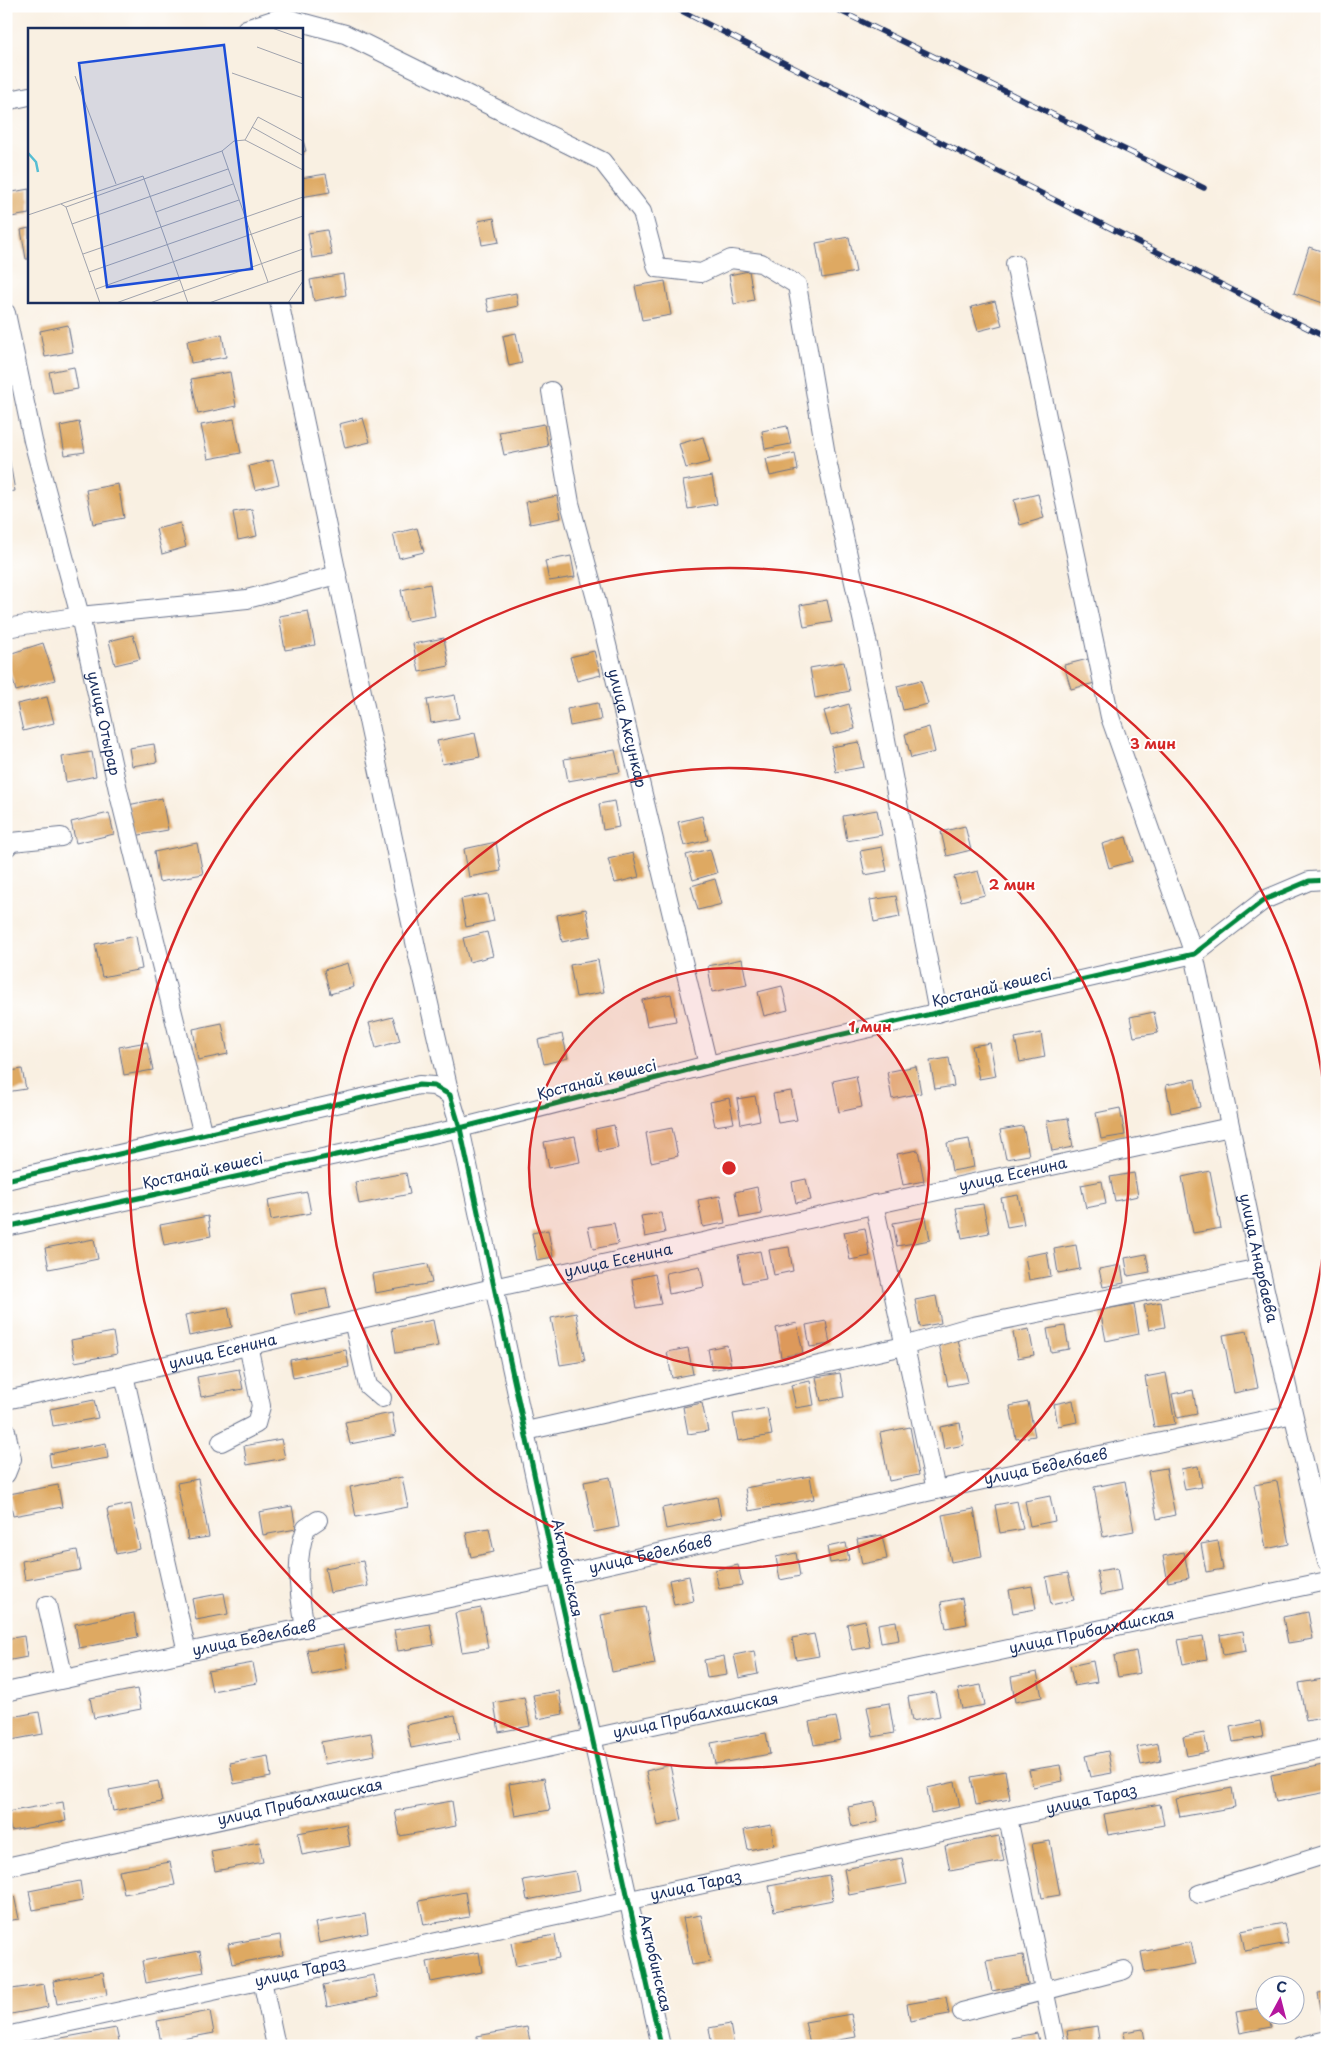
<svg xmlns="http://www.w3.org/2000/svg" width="1333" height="2052" viewBox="0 0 1333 2052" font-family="'Playpen Sans',sans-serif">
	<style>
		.building { fill: #dea962 }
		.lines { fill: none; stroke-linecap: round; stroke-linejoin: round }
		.minor-casing { stroke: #69738c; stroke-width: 20 }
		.minor { stroke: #fff; stroke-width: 18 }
		.rail-casing { stroke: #1b2f5e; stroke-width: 5.5 }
		.rail { stroke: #fff; stroke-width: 4; stroke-dasharray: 11; stroke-linecap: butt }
		.cycleway-casing { stroke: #fff; stroke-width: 8 }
		.cycleway { stroke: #00873e; stroke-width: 5 }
		.ring { fill: none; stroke: #d62828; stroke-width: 2.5 }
		.labels { text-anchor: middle; stroke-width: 4; stroke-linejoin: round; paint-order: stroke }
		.street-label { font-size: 15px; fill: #1b2f5e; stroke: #fff }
		.inset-river { fill: none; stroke: #56bed3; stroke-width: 2.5 }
		.inset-road { fill: none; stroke: #a0a3ad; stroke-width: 1 }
		.view { fill: #1d4ed8; fill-opacity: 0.15; stroke: #1d4ed8; stroke-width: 2.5 }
		.inset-edge { fill: none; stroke: #1b2f5e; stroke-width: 2.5 }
		.centre { fill: #d62828; stroke: #fff; stroke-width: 2.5 }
		.ring-label { font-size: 15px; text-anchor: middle; font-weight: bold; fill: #d62828; stroke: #fff; stroke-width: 4; stroke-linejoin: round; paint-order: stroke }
	</style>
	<rect width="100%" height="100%" fill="#fff"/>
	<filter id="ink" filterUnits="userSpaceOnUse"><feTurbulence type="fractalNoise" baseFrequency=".02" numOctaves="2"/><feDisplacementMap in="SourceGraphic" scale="10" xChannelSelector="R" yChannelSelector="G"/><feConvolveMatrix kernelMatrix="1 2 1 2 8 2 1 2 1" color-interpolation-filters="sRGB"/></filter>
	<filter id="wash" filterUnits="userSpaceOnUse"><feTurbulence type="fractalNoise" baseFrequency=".0096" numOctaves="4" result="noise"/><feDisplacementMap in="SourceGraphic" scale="20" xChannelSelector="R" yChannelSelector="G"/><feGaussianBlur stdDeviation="1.12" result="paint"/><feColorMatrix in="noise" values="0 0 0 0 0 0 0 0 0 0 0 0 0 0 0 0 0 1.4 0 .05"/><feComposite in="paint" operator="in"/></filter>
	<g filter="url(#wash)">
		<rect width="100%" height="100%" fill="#f9f0e2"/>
		<g id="blocks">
			<path class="building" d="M301 134 306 151 301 152Z
				M326 174 330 192 301 197V178Z
				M29 189V214L11 217 7 193Z
				M494 218 499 242 482 245 478 221Z
				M29 228V259H26L21 230Z
				M327 230 332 255 312 258 308 233Z
				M849 237 856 272 822 278 816 243Z
				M1326 244 1327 302 1326 304 1294 293 1309 247 1324 252Z
				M749 271 754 300 734 304 729 275Z
				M343 274 346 295 314 301 310 280Z
				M665 281 671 315 642 320 635 286Z
				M516 293 518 306 489 312 486 299Z
				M995 301 1002 325 978 331 971 307Z
				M68 325 73 352 45 357 40 331Z
				M516 333 522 363 509 366 503 336Z
				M222 334 226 357 191 363 187 341Z
				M74 367 78 389 53 393 49 372Z
				M230 372 236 406 198 414 191 379Z
				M363 418 370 442 345 448 339 424Z
				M234 419 241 453 208 459 201 425Z
				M79 422 85 452 65 455 60 426Z
				M544 424 548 446 504 455 499 432Z
				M787 426 791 444 765 449 762 431Z
				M703 437 710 462 686 468 679 444Z
				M795 453 798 470 770 476 766 459Z
				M6 457H9L15 491 6 492Z
				M273 460 279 484 255 490 249 466Z
				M712 476 717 504 688 509 683 481Z
				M118 484 124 518 93 524 86 490Z
				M1038 494 1044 518 1020 525 1014 500Z
				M557 496 561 518 530 524 526 502Z
				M252 509 257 536 238 540 233 512Z
				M180 523 186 547 162 554 156 529Z
				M417 528 424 552 399 558 393 534Z
				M571 556 575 577 549 581 545 561Z
				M430 584 435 616 407 621 401 590Z
				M827 600 832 622 804 627 800 605Z
				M308 611 315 645 285 650 279 616Z
				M133 635 140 659 115 665 109 641Z
				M444 638 449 666 419 672 413 644Z
				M43 643 55 680 16 691 6 655Z
				M594 651 601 675 577 681 570 657Z
				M1088 659 1095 683 1071 689 1064 665Z
				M844 662 850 691 815 698 810 668Z
				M921 680 928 704 903 710 897 686Z
				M455 695 459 718 431 723 427 700Z
				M47 697 54 723 23 731 17 704Z
				M598 703 601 720 570 726 567 709Z
				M849 704 855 729 831 735 824 711Z
				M929 727 935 752 911 758 905 734Z
				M475 733 480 757 442 764 437 741Z
				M859 742 864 767 836 772 831 747Z
				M154 744 157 762 132 766 129 748Z
				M615 750 620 772 568 781 564 759Z
				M92 752 96 776 66 782 62 757Z
				M162 798 168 830 134 836 128 805Z
				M614 801 619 827 603 830 599 804Z
				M877 810 882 835 847 841 843 816Z
				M109 813 114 834 76 843 71 822Z
				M702 816 708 840 684 846 678 822Z
				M965 826 971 850 947 856 941 832Z
				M1126 837 1133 861 1109 868 1102 844Z
				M496 842 501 871 469 877 464 849Z
				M197 843 203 874 159 882 154 852Z
				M882 847 887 871 865 875 860 851Z
				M710 849 717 873 693 880 686 855Z
				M633 853 639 877 615 883 608 859Z
				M978 871 985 895 961 901 954 877Z
				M715 879 722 904 698 910 691 886Z
				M488 894 494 921 466 927 461 899Z
				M896 896 900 917 874 922 870 900Z
				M586 909 591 936 562 942 557 915Z
				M487 932 493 956 469 962 463 938Z
				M136 936 142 969 102 977 95 944Z
				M742 959 747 985 712 992 708 966Z
				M598 960 604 992 576 997 570 965Z
				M348 963 354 987 330 994 324 970Z
				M782 986 788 1010 764 1016 758 992Z
				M671 994 676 1021 647 1026 642 1000Z
				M1154 1012 1158 1033 1134 1037 1130 1017Z
				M393 1017 400 1041 376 1048 369 1023Z
				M222 1023 228 1054 198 1060 193 1029Z
				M1041 1033 1045 1057 1020 1062 1015 1038Z
				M562 1034 568 1058 544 1064 538 1040Z
				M147 1042 153 1070 124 1075 119 1047Z
				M990 1043 996 1076 979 1079 972 1046Z
				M949 1058 954 1086 935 1089 930 1061Z
				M916 1066 921 1093 892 1099 887 1072Z
				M22 1069 26 1089 6 1092V1072Z
				M856 1076 862 1107 839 1112 833 1081Z
				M1195 1079 1200 1107 1171 1113 1166 1085Z
				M791 1091 797 1120 778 1123 773 1094Z
				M755 1096 760 1120 741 1124 737 1099Z
				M729 1098 734 1123 715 1126 710 1102Z
				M1120 1108 1125 1135 1101 1139 1096 1113Z
				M1068 1118 1073 1147 1052 1151 1047 1121Z
				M614 1125 618 1148 599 1152 595 1129Z
				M1023 1126 1029 1155 1006 1159 1000 1130Z
				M672 1128 678 1156 651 1162 646 1133Z
				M575 1136 580 1162 549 1168 544 1142Z
				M969 1139 974 1167 952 1171 947 1143Z
				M918 1150 924 1181 903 1185 897 1154Z
				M1210 1171 1221 1228 1193 1233 1182 1177Z
				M406 1173 410 1194 359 1204 355 1182Z
				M1134 1173 1138 1196 1115 1201 1110 1177Z
				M806 1179 811 1200 796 1203 792 1182Z
				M1102 1181 1106 1204 1086 1208 1081 1185Z
				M757 1187 762 1214 740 1218 735 1192Z
				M307 1192 311 1213 271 1220 268 1200Z
				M1018 1195 1024 1224 1007 1227 1001 1198Z
				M720 1196 725 1223 703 1227 698 1200Z
				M983 1204 989 1233 962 1238 956 1208Z
				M661 1213 665 1233 645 1237 641 1216Z
				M208 1216 211 1236 164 1245 160 1225Z
				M926 1217 930 1240 897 1246 893 1223Z
				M614 1223 618 1244 593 1249 588 1227Z
				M865 1228 870 1256 850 1260 844 1232Z
				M548 1230 553 1257 537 1260 532 1233Z
				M94 1239 98 1259 49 1269 45 1248Z
				M1076 1245 1080 1269 1058 1273 1054 1249Z
				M789 1247 793 1271 774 1275 769 1250Z
				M760 1251 766 1279 743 1283 738 1255Z
				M1047 1252 1051 1276 1029 1280 1025 1256Z
				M1146 1254 1150 1272 1128 1276 1125 1258Z
				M428 1264 432 1283 375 1293 372 1274Z
				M1121 1265 1124 1283 1103 1287 1099 1269Z
				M700 1266 704 1287 669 1294 666 1273Z
				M655 1274 661 1304 637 1308 632 1279Z
				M326 1288 330 1308 295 1315 291 1294Z
				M936 1296 941 1323 920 1327 915 1300Z
				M1161 1302 1165 1327 1149 1330 1144 1305Z
				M1134 1304 1139 1334 1106 1341 1100 1310Z
				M228 1307 232 1327 189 1336 185 1315Z
				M576 1313 585 1361 560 1365 551 1318Z
				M433 1320 438 1346 396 1353 392 1328Z
				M826 1321 830 1344 810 1347 806 1325Z
				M797 1323 803 1353 781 1357 776 1328Z
				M1065 1326 1069 1349 1051 1352 1047 1329Z
				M1029 1329 1034 1355 1018 1358 1013 1332Z
				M1247 1331 1258 1388 1234 1393 1223 1335Z
				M113 1332 117 1354 75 1362 71 1340Z
				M958 1340 968 1382 948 1386 939 1344Z
				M727 1345 731 1366 712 1370 708 1349Z
				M688 1348 693 1374 672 1378 667 1352Z
				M346 1350 349 1367 293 1378 290 1360Z
				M239 1369 243 1389 201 1397 197 1377Z
				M840 1373 844 1397 821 1401 816 1377Z
				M1166 1373 1175 1424 1154 1427 1145 1377Z
				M810 1381 814 1405 796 1408 791 1385Z
				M1193 1390 1197 1414 1177 1418 1172 1394Z
				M94 1400 98 1418 53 1426 50 1409Z
				M1073 1400 1077 1422 1058 1426 1054 1404Z
				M1028 1402 1035 1436 1016 1439 1010 1406Z
				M702 1403 708 1431 688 1434 683 1407Z
				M767 1408 772 1435 738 1441 733 1414Z
				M392 1413 396 1435 350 1444 345 1422Z
				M960 1423 964 1445 944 1449 940 1427Z
				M910 1427 919 1475 889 1481 880 1433Z
				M281 1439 285 1458 247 1465 244 1446Z
				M106 1443 108 1458 51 1468 49 1454Z
				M1198 1466 1202 1487 1185 1490 1181 1469Z
				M1166 1468 1175 1515 1157 1519 1148 1471Z
				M810 1476 814 1499 749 1511 745 1488Z
				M402 1477 408 1507 356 1517 350 1487Z
				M610 1477 619 1527 594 1532 584 1482Z
				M198 1479 209 1537 188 1540 177 1483Z
				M1125 1481 1134 1531 1103 1537 1094 1487Z
				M1277 1481 1289 1544 1266 1549 1254 1485Z
				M58 1485 62 1507 13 1516 9 1494Z
				M1050 1496 1055 1521 1030 1526 1025 1501Z
				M717 1497 721 1518 666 1529 662 1508Z
				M1017 1501 1023 1529 1000 1533 995 1505Z
				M131 1504 140 1549 116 1554 107 1509Z
				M292 1506 296 1529 263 1535 259 1512Z
				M974 1509 982 1556 951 1562 942 1515Z
				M489 1528 494 1552 471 1557 466 1532Z
				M882 1535 887 1559 862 1564 857 1539Z
				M1218 1541 1223 1569 1206 1572 1201 1544Z
				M846 1543 849 1560 830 1563 827 1547Z
				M77 1550 81 1570 25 1580 22 1561Z
				M1184 1552 1189 1578 1168 1582 1163 1556Z
				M796 1553 800 1576 780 1580 776 1557Z
				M363 1561 368 1586 330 1593 325 1568Z
				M738 1565 742 1585 719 1589 715 1570Z
				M1117 1568 1121 1591 1101 1595 1097 1571Z
				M1068 1573 1074 1600 1051 1605 1046 1577Z
				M689 1576 694 1601 674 1605 669 1580Z
				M1032 1586 1036 1609 1013 1613 1009 1590Z
				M224 1593 228 1614 196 1620 192 1599Z
				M962 1598 967 1624 946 1628 941 1602Z
				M645 1607 655 1664 612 1672 601 1615Z
				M481 1608 488 1648 462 1652 455 1613Z
				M1308 1612 1313 1639 1288 1643 1283 1617Z
				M134 1613 138 1637 79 1648 75 1624Z
				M865 1620 870 1647 852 1650 847 1624Z
				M896 1621 899 1640 881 1643 878 1624Z
				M430 1624 434 1645 398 1651 394 1630Z
				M1243 1631 1246 1651 1223 1655 1220 1635Z
				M814 1634 819 1656 796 1660 792 1638Z
				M24 1636 27 1657 6 1661V1639Z
				M1203 1636 1207 1659 1183 1664 1178 1640Z
				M344 1644 348 1668 312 1675 307 1650Z
				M754 1651 758 1674 739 1678 734 1655Z
				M1136 1651 1140 1673 1118 1677 1114 1656Z
				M724 1656 727 1675 707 1678 704 1660Z
				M1093 1661 1097 1682 1074 1686 1070 1666Z
				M253 1663 257 1683 212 1691 208 1671Z
				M1037 1672 1042 1697 1015 1702 1011 1677Z
				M1323 1679 1327 1699V1717L1306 1721 1299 1683Z
				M981 1685 985 1705 962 1709 958 1689Z
				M137 1689 141 1709 94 1718 90 1698Z
				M559 1691 563 1714 538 1719 533 1695Z
				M935 1692 940 1716 912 1721 908 1697Z
				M524 1697 530 1726 499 1732 494 1703Z
				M889 1703 894 1733 873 1737 867 1707Z
				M39 1712 43 1734 6 1741V1718Z
				M455 1715 460 1739 411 1748 406 1725Z
				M836 1717 841 1740 814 1745 809 1722Z
				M1260 1721 1263 1737 1233 1742 1230 1727Z
				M371 1733 375 1755 325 1764 321 1742Z
				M766 1733 770 1754 715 1764 711 1743Z
				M1204 1733 1208 1752 1187 1756 1183 1737Z
				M1158 1743 1161 1761 1141 1765 1137 1747Z
				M1108 1751 1112 1773 1090 1777 1085 1756Z
				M268 1756 271 1777 234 1784 230 1763Z
				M670 1765 682 1820 658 1826 646 1771Z
				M1060 1765 1063 1781 1033 1787 1029 1770Z
				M1323 1765 1327 1792 1276 1802 1271 1775Z
				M1005 1771 1010 1799 976 1805 971 1777Z
				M544 1778 550 1810 515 1816 509 1784Z
				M158 1781 162 1802 113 1811 109 1790Z
				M955 1782 960 1807 931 1813 927 1788Z
				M1232 1788 1235 1807 1180 1817 1176 1799Z
				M452 1801 456 1826 400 1836 395 1811Z
				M63 1802 66 1821 11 1831 7 1812Z
				M875 1802 878 1822 852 1827 848 1807Z
				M1160 1804 1164 1825 1108 1835 1104 1814Z
				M346 1824 350 1846 302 1855 298 1833Z
				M771 1825 774 1845 748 1850 744 1830Z
				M999 1836 1004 1861 950 1871 945 1846Z
				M1050 1841 1060 1895 1042 1898 1032 1844Z
				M259 1842 263 1862 215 1871 211 1851Z
				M902 1858 907 1884 849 1895 844 1869Z
				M170 1862 175 1885 124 1894 119 1871Z
				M575 1871 579 1890 527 1900 523 1880Z
				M829 1875 833 1900 774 1911 769 1886Z
				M80 1881 83 1901 33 1910 29 1891Z
				M465 1892 469 1917 424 1925 419 1901Z
				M14 1895 19 1919 6 1921V1896Z
				M365 1914 368 1933 319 1943 315 1923Z
				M701 1915 710 1962 692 1965 683 1918Z
				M1284 1923 1288 1943 1245 1951 1241 1931Z
				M280 1935 283 1955 232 1964 228 1944Z
				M555 1935 559 1958 516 1966 511 1943Z
				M1191 1942 1196 1964 1145 1973 1141 1952Z
				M200 1951 204 1972 146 1983 142 1961Z
				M479 1952 482 1972 431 1982 427 1962Z
				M1023 1955 1028 1984 992 1991 986 1961Z
				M103 1972 107 1995 57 2004 53 1981Z
				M374 1975 378 1997 327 2007 323 1985Z
				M44 1984 48 2007 6 2015V1990Z
				M1327 1992V2013L1322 2014 1318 1993Z
				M946 1997 949 2014 910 2021 907 2004Z
				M1266 2007V2014H1269L1271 2027 1240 2033 1236 2012Z
				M210 2011 214 2033 161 2043 157 2021Z
				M851 2014 856 2037 810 2045 805 2022Z
				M730 2024 734 2046H712L709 2028Z
				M1097 2026 1100 2046H1070L1067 2031Z
				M527 2027 531 2046H478L477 2036Z
				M116 2028 120 2046H58L56 2039Z
				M1143 2029 1146 2046H1126L1124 2032Z
				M1037 2033 1040 2046H1013L1012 2038Z"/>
		</g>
	</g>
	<g filter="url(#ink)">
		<use href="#blocks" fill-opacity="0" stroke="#69738c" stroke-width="1"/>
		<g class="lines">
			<g class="minor-casing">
				<g id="minor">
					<path d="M246 29 282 17 345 34 602 161 642 212 657 268 701 273 731 259 761 263 797 285 827 461 868 645 938 1013"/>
					<path d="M6 101 29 96"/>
					<path id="s1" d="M1015 264 1110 717 1194 954 1260 1268 1327 1561"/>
					<path d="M279 301 418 956 450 1095 460 1128 556 1576 661 2046"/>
					<path id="s2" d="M6 313 33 441 80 616 118 790 203 1135"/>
					<path id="s3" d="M551 391 570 503 596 599 708 1065"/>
					<path d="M6 628 80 616 247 599 337 575"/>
					<path d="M6 848 12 842 61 837"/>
					<path d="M6 1180 419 1085 434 1086 450 1095"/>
					<path d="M874 1204 936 1490"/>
					<path d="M6 1227 460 1128 708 1065 1194 954 1264 900 1309 881 1327 880"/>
					<path d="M353 1321 368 1386 382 1398"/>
					<path d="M124 1375 187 1652"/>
					<path id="s4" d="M6 1400 124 1375 493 1288 1230 1127"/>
					<path d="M6 1431 12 1459 6 1474"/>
					<path d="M526 1431 904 1346 973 1326 1260 1268"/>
					<path d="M221 1442 256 1424 261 1406 248 1345"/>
					<path d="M47 1605 64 1679"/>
					<path d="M305 1628C299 1593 294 1562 306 1528L318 1520"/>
					<path id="s5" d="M6 1692 187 1652 556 1576 936 1490 1293 1414"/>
					<path d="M1008 1818 1056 2046"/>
					<path id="s6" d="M6 1867 592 1738 1327 1581"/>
					<path d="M1199 1894 1327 1854"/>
					<path d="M262 1980 276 2046"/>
					<path d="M962 2012 1124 1970"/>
					<path id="s7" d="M6 2036 1327 1748"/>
					<path d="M1302 2046 1327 2040"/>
				</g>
			</g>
			<use href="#minor" class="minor"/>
			<g class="rail-casing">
				<path id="rail" d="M672 6 1327 338
					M830 6 1204 188"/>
			</g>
			<use href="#rail" class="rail"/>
			<g class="cycleway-casing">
				<path id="cycleway" d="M6 1180 419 1085 434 1086 450 1095 460 1128 556 1576 661 2046
					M6 1227 460 1128 708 1065 1194 954 1264 900 1309 881 1327 880"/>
			</g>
			<use href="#cycleway" class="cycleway"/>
		</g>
	</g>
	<circle cx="729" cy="1168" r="200" fill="#d62828" fill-opacity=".12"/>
	<g class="ring">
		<circle cx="729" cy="1168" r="200"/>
		<circle cx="729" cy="1168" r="400"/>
		<path d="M1327 1220A600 600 0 1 1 1327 1116"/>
	</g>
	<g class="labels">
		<g class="street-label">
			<text dy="5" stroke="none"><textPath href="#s2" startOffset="422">улица Отырар</textPath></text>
			<text dy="5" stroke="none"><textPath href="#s3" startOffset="346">улица Аксункар</textPath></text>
			<text transform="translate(992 988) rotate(-13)" y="5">Қостанай көшесі</text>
			<text transform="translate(597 1080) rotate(-14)" y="5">Қостанай көшесі</text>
			<text transform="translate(203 1171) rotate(-12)" y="5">Қостанай көшесі</text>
			<text dy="5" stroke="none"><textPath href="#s4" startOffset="1032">улица Есенина</textPath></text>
			<text dy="5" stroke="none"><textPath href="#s1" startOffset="1025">улица Анарбаева</textPath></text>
			<text dy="5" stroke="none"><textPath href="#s4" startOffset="628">улица Есенина</textPath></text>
			<text dy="5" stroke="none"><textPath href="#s4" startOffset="222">улица Есенина</textPath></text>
			<text dy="5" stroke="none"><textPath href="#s5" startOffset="1064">улица Беделбаев</textPath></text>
			<text dy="5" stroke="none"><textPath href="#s5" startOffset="659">улица Беделбаев</textPath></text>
			<text transform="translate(567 1568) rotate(78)" y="5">Актюбинская</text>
			<text dy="5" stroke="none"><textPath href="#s6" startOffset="1111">улица Прибалхашская</textPath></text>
			<text dy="5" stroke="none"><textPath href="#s5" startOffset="254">улица Беделбаев</textPath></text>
			<text dy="5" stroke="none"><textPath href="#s6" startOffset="706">улица Прибалхашская</textPath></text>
			<text dy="5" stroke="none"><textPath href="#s7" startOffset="1111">улица Тараз</textPath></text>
			<text dy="5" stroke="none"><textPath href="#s6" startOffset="301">улица Прибалхашская</textPath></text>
			<text dy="5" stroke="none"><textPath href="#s7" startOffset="706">улица Тараз</textPath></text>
			<text transform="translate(655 1963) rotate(77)" y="5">Актюбинская</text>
			<text dy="5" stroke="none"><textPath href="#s7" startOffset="301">улица Тараз</textPath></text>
		</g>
	</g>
	<g transform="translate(28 28)">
		<rect width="275" height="275" fill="#f9f0e2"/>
		<path class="inset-river" d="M0 125 8 134 10 144"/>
		<path class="inset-road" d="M244 0 275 11M229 19 275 36M204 45 275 70M47 48 88 156M224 99 274 127M217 112 230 89 275 113M194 123 240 254M33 176 38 179 72 275M38 179 194 123 206 113 217 112 275 142M128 184 205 156M0 187 115 148 160 275M44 196 200 141M55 226 211 172M61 244 275 169M68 261 275 188M88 275 152 252M122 275 275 221M181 275 275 242M260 275 275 253"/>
		<path class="view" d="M196 17 224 241 79 259 51 35Z"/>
		<rect width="275" height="275" class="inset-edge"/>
	</g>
	<circle cx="729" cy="1168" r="8" class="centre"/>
	<g class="ring-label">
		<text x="1153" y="749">3 мин</text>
		<text x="1012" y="890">2 мин</text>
		<text x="870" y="1032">1 мин</text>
	</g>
	<rect width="1333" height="2052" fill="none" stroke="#fff" stroke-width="25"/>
	<g transform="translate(1280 2000) rotate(7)"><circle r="24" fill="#ffffff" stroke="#a4acbf"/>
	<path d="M0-4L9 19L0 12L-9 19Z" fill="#b5179e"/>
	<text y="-8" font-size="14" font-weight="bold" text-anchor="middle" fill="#1b2f5e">С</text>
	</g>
</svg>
